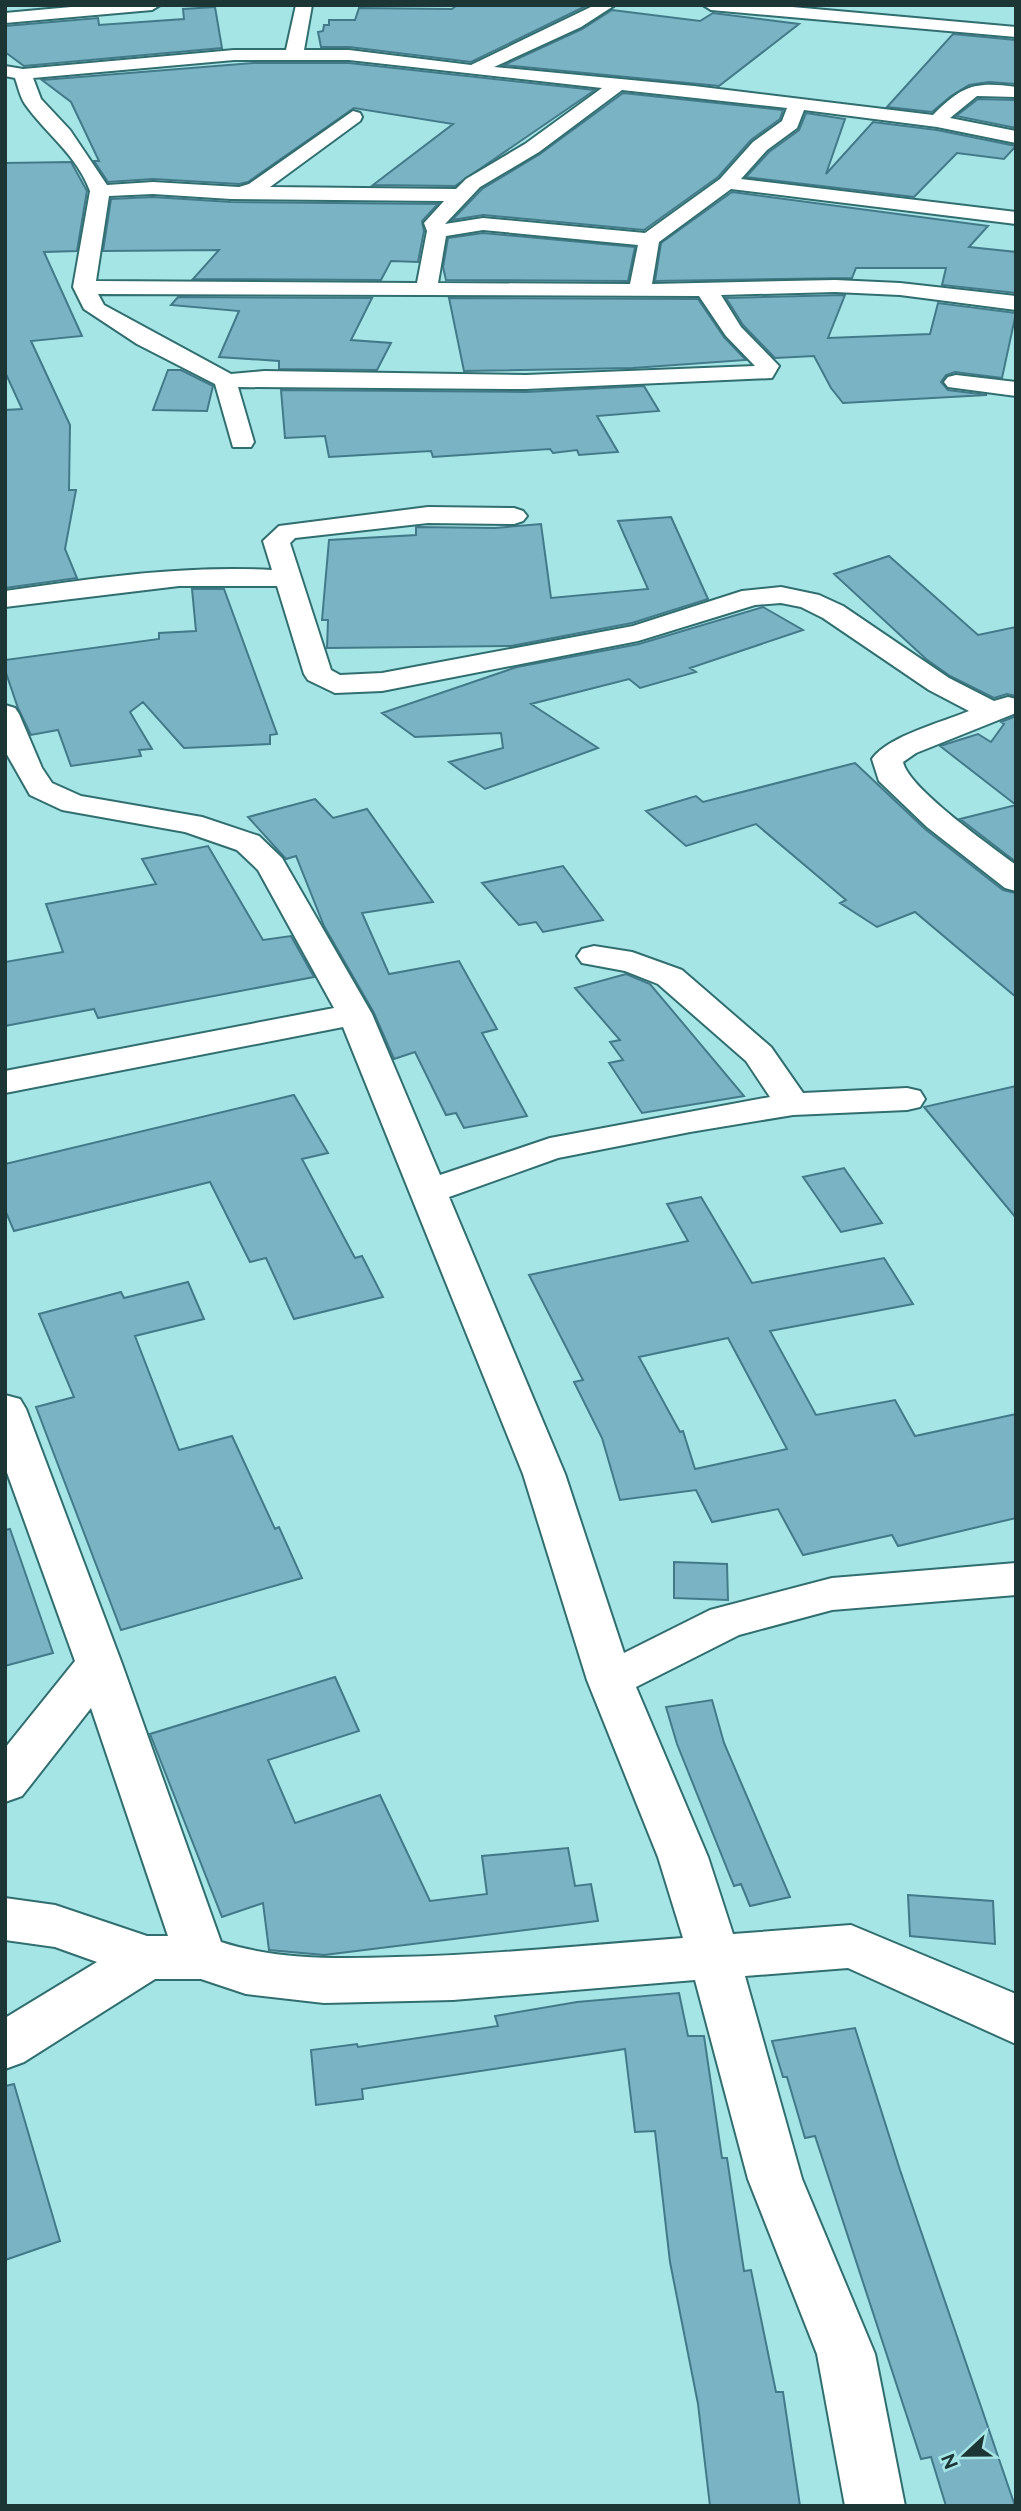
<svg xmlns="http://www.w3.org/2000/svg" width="1021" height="2511" viewBox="0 0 1021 2511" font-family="Raleway,sans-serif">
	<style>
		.building { fill: #7ab3c3; stroke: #427a89; stroke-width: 2; fill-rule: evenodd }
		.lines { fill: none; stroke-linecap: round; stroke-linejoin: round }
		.minor-casing { stroke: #316e70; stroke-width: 4 }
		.minor { fill: #fff; fill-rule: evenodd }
	</style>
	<rect width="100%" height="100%" fill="#a6e5e6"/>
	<path class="building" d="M457 5 586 6 471 62 349 47H321L318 32 323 31 324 25H329V20H355L359 8 452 9Z
		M215 7 222 48 24 66 5 52V26L98 18 99 25 184 19 183 9Z
		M612 10 700 21 713 13 799 24 719 86 504 65 582 29Z
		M953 34 1016 40V84L989 82 969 85 951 96 932 112 887 107Z
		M253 63H349L595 90 455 186 373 185 453 124 354 108 248 182 239 184 153 179 108 182 94 161H99L71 102 42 80Z
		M623 93 783 110 780 119 751 140 718 177 644 230 483 215 452 220 482 189 540 154Z
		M978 99 1016 100V128L956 116Z
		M806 113 845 119 826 174 873 122 937 130 1016 146 1004 159 957 153 914 197 746 177 769 152 799 130Z
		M71 162 87 191 77 251 44 252 82 336 31 341 70 425 69 490H76L65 549 77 578 5 588V410L22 409 5 372V163Z
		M732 192 988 226 969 247 1016 252V293L942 285 946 268H856L852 278 655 281 661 243Z
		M153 197 231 202 438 204 422 221 424 231 418 262 391 261 381 280 193 279 219 250 103 251 111 199Z
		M483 233 635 247 628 281 446 280 443 267 448 238Z
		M845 295 828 338 930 334 938 303 1016 313 1002 378 955 372 946 375 941 382 948 390 987 395 843 403 831 388 814 356 775 358 743 325 726 298Z
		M178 297 372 298 351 340 391 343 377 370 279 369V361L219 357 239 311 171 305Z
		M449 298 698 299 724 337 746 360 633 368 464 371Z
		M168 370H181L213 386 207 411 153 410Z
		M644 386 659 411 597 416 618 452 579 455 577 450 553 453 550 449 433 457 431 451 329 457 325 436 285 438 281 390 526 392Z
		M671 517 708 599 632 623 511 646 327 648 328 620H322L329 540 416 535V527L495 528 541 524 551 598 648 589 618 521Z
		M889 556 978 635 1016 627V696L1007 694 994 698 950 676 926 659 834 574Z
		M192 589H224L277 734 270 735V744L184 748 143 702 130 712 152 749 139 750 141 756 71 766 58 730 31 735 18 708 5 670V660L159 639V633L196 631Z
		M763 607 803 630 690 668 696 672 640 688 629 679 531 704 598 748 485 789 449 762 503 748 501 733 415 737 382 713 517 667 639 644Z
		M1016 716V805L940 746 978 734 991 742 1004 724 1001 722Z
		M855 763 925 829 1003 890 1016 893V997L915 912 877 927 840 903 846 900 756 824 686 846 646 811 696 796 703 802Z
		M315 799 333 818 367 809 433 902 362 913 389 974 459 961 497 1029 482 1033 527 1116 464 1128 456 1113 446 1115 415 1052 394 1059 374 1013 324 926 296 856 286 859 248 817Z
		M1016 805V862L960 819Z
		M208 846 263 940 291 936 314 977 98 1018 94 1009 5 1026V962L63 952 46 904 156 884 142 859Z
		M563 866 603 920 543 932 536 922 519 925 482 883Z
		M626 974 650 984 744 1096 642 1113 609 1063 623 1060 610 1042 620 1040 575 988Z
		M1016 1086V1218L924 1107Z
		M294 1095 328 1153 302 1159 355 1258 362 1256 383 1297 294 1319 266 1258 250 1262 210 1182 14 1231 5 1210V1164Z
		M844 1168 882 1223 841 1232 803 1177Z
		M701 1197 752 1283 884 1258 913 1304 770 1331 816 1415 895 1400 915 1436 1016 1414V1518L898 1546 892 1535 803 1555 778 1509 712 1522 696 1490 620 1500 602 1438 574 1382 583 1380 529 1275 688 1241 667 1204ZM728 1338 787 1449 695 1469 683 1431 680 1432 639 1357Z
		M188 1282 204 1319 135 1336 179 1450 232 1436 275 1529 279 1527 302 1578 121 1630 36 1407 74 1397 39 1314 121 1292 124 1298Z
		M10 1529 53 1653 5 1666V1530Z
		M674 1562 727 1564 728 1600 674 1598Z
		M335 1677 359 1731 268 1760 295 1823 380 1795 430 1901 487 1894 482 1856 568 1848 575 1886 591 1884 598 1921 324 1955 269 1950 263 1903 222 1917 150 1734Z
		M712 1700 724 1743 790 1897 750 1906 741 1884 734 1886 677 1744 666 1707Z
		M908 1895 993 1901 995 1944 910 1936Z
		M679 1993 688 2036H704L722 2158H727L744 2271 751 2270 776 2392H783L800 2506H710L698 2404 670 2262 655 2131 635 2132 625 2049 362 2089 363 2099 316 2105 311 2050 357 2044 358 2047 498 2026 495 2016 577 2002Z
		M855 2028 900 2170 1015 2506H946L931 2457 921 2459 815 2136 805 2138 787 2077H783L772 2041Z
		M14 2084 60 2241 5 2260V2086Z"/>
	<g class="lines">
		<g class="minor-casing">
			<path id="minor" d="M93 5H160L152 10 5 23V13Z
				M296 5H312L304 50H349L471 65 595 5H615L581 27 494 67 694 86 933 115C962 86 974 81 1016 87V97L977 96 950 118 1016 131V143L937 127 804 110 797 128 767 150 741 179 1016 212V224L731 189 659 242 652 284 835 280 900 283 1016 296V310L900 295 835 292 721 295 741 327 779 366 772 378 526 389 238 387 254 442 251 447H233L215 384 137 344 84 309 73 287 90 191C77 155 46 134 25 104 20 97 18 86 15 78L5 76V66L23 69 234 50H286ZM234 60H349L602 88 525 144 466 179 456 189 270 187 360 121 362 117 360 113 353 111 249 184 239 187 153 182 107 185 70 130 41 99 33 78ZM622 90 787 108 782 121 753 142 720 179 645 233 483 218 445 224 480 187 539 152ZM153 194 231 199 444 201 424 223 427 231 417 283 96 281 109 196ZM483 230 638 245 630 284 438 283 446 236ZM98 294 699 296 726 336 755 366 526 375 264 371 231 374 104 305Z
				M703 5H770L1016 27V37L711 10Z
				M956 375 1016 382V396L948 387 944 382 948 377Z
				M428 507 514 508 523 511 527 516 523 521 514 524 428 523 295 538 290 543 331 670 340 675 382 673 633 626 742 591 781 587 819 595 843 606 949 678 994 701 1008 697 1016 699V713L916 753 903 762C908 788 991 846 1016 865V891L1005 888 927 827 879 781 872 759C888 736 943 722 969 711L929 690 823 618 801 607 781 603 755 605 638 641 382 691 335 693 308 680 304 674 277 586H179L5 607V591C94 578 182 565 272 570L263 541 279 526Z
				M5 705 15 708 19 714 42 768 52 783 81 796 202 817 259 836 282 858 372 1014 440 1175 550 1138 770 1097 746 1061 658 984 625 971 582 963 577 956 582 949 594 946 632 952 682 970 771 1047 803 1093 907 1088 920 1091 925 1099 920 1107 907 1110 793 1115 690 1132 558 1158 449 1197 565 1474 624 1653 710 1610 832 1578 1016 1563V1595L832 1610 739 1635 636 1687 708 1857 733 1934 851 1925 1016 1994V2044L848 1968 745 1976 802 2179 875 2354 905 2506H845L817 2354 748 2179 695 1980 453 2000 324 2003 246 1994 201 1979H155L24 2062 5 2069V2018L97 1962 55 1947 5 1940V1898L55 1905 147 1936H168L91 1708 22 1796 5 1802V1748L75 1661 5 1467V1395L20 1399 26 1409 122 1664 221 1942C277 1960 337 1959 396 1957 492 1955 588 1945 683 1938L658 1857 587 1680 523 1474 343 1027 5 1093V1071L334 1008 258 870 237 850 185 832 62 810 30 795 5 751Z"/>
		</g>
		<use href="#minor" class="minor"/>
	</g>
	<rect width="1021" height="2511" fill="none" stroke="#1c3636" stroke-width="14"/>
	<g transform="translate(965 2455) rotate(248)" stroke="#a6e5e6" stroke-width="5" paint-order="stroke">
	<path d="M0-5L12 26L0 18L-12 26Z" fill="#1c3636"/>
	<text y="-10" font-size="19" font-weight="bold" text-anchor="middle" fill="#1c3636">N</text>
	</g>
</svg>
